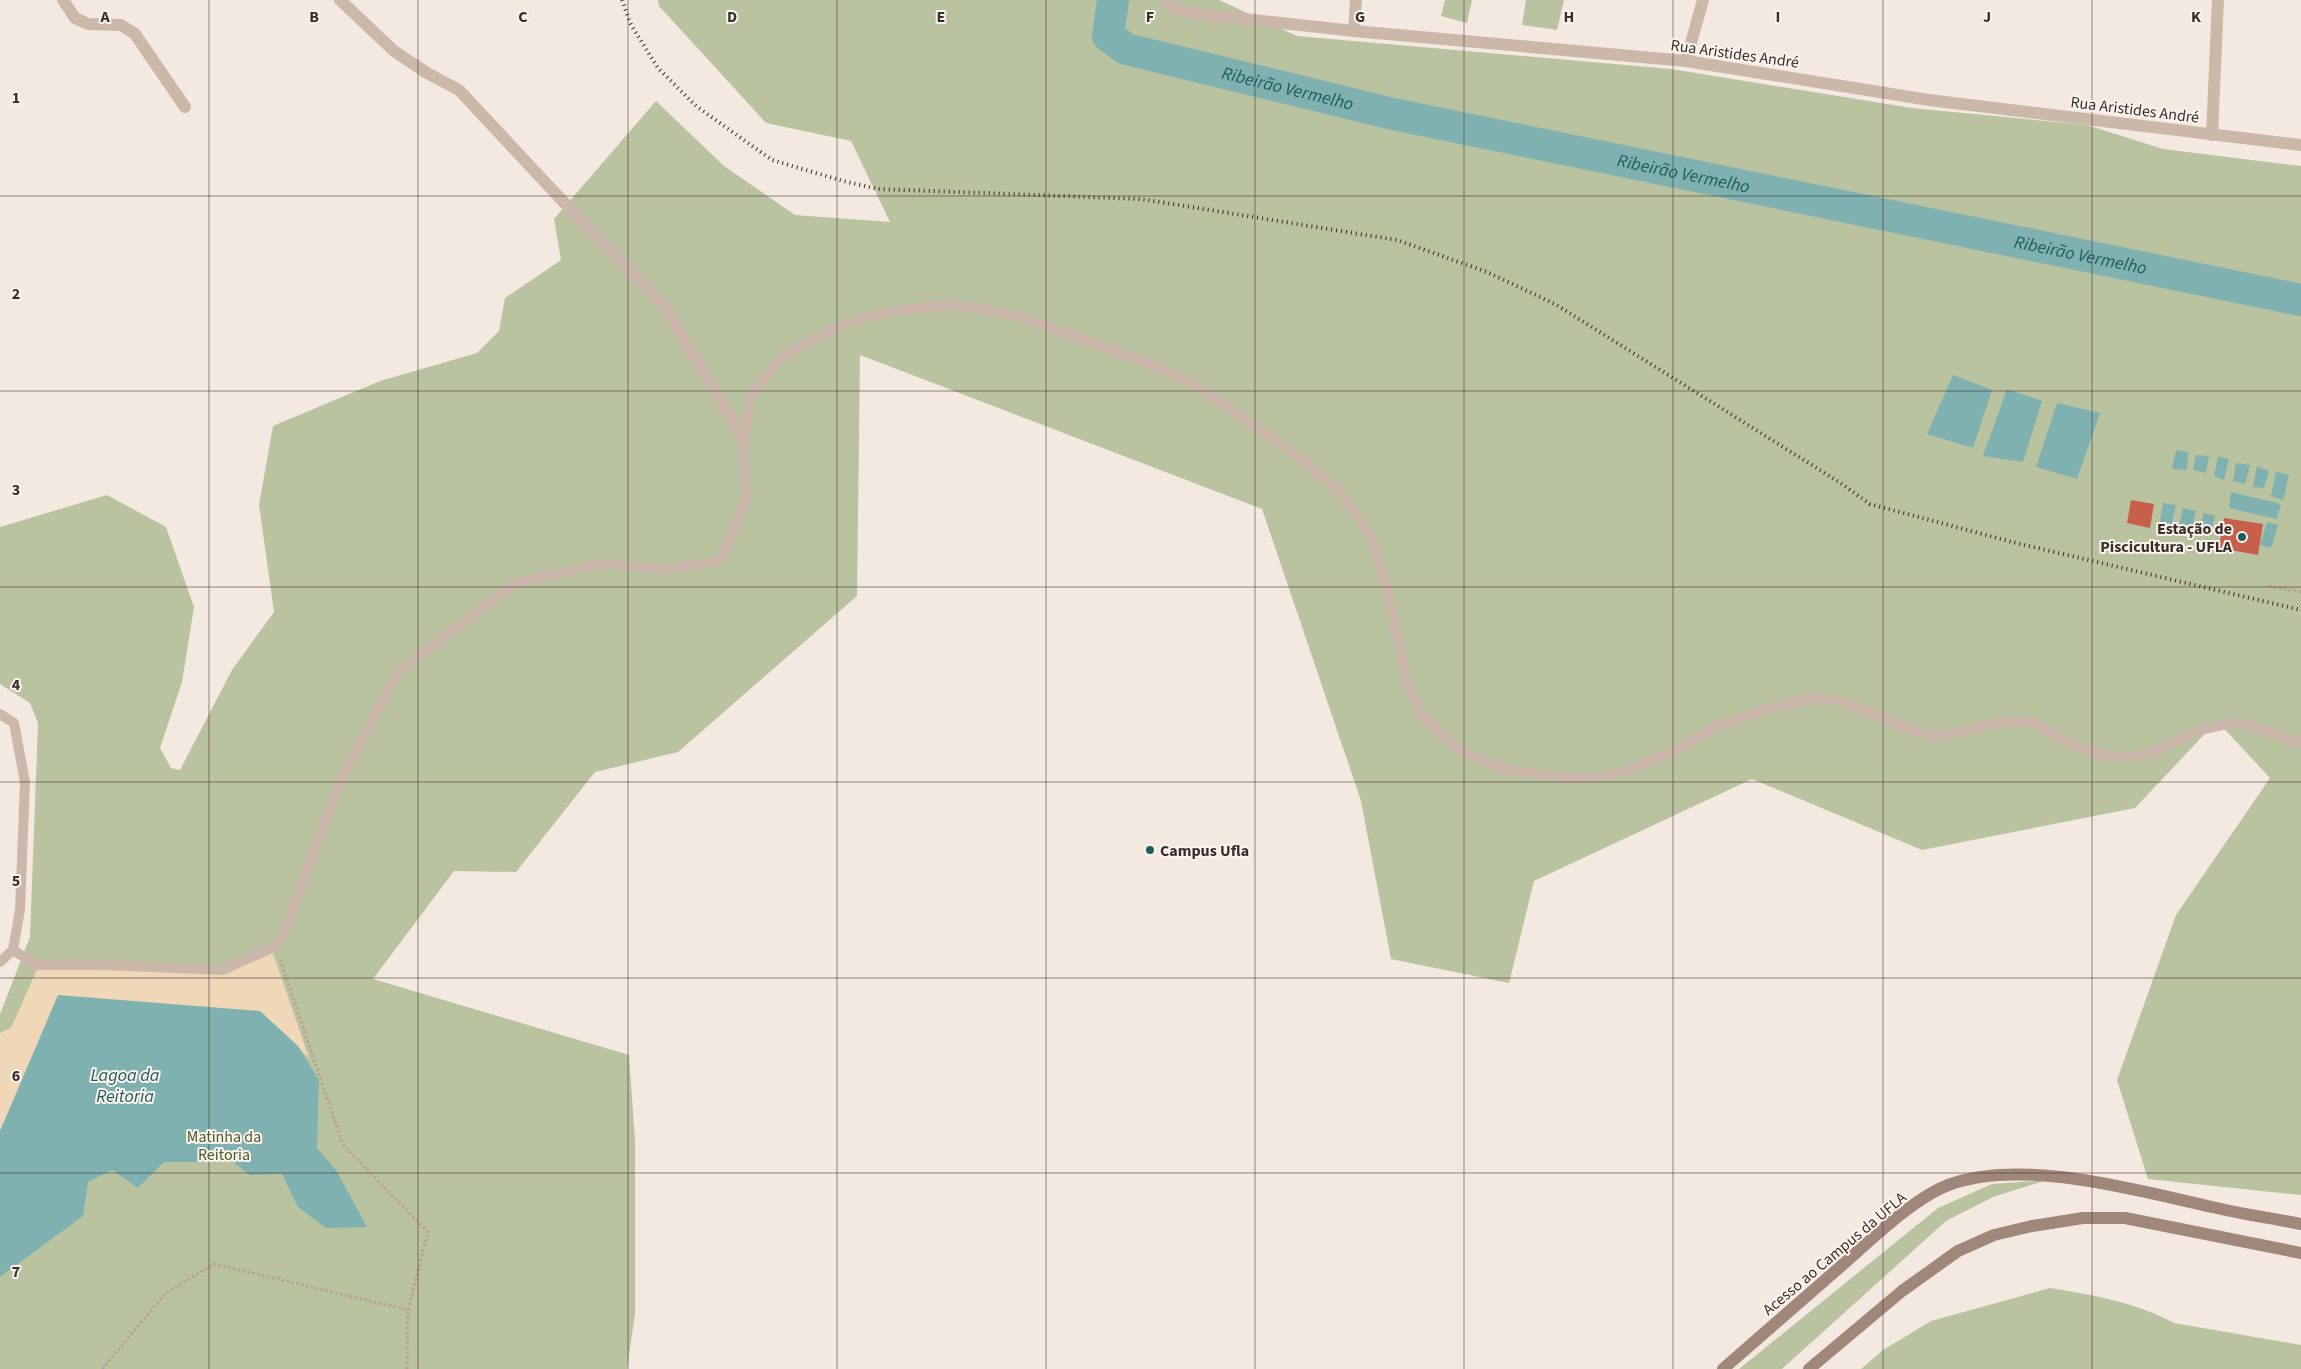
<svg xmlns="http://www.w3.org/2000/svg" width="2301" height="1369" viewBox="0 0 2301 1369" font-family="'Source Sans 3',sans-serif">
<style>
.green{fill:#bac39f}
.sand{fill:#efd7b7}
.water{fill:#7eb1b0}
.lines{fill:none;stroke-linecap:round;stroke-linejoin:round}
.river{stroke:#7eb1b0;stroke-width:32}
.building{fill:#c85f4a}
.path{stroke:#b8a295;stroke-width:3;stroke-dasharray:2.5 2.5;stroke-linecap:butt}
.lane{stroke:#ccb8ab;stroke-width:10}
.street{stroke:#ccb8ab;stroke-width:12}
.secondary{stroke:#a0877c;stroke-width:12}
.rail{stroke:#3a2e2a;stroke-width:4;stroke-dasharray:1 4;stroke-linecap:butt}
.grid{fill:none;stroke:#3a2e2a;stroke-width:1;stroke-opacity:0.55}
.poi-dot{fill:#1f5d5c;stroke:#fbf3ed;stroke-width:2}
.labels{text-anchor:middle;stroke-width:4;stroke-linejoin:round;paint-order:stroke}
.street-label{font-size:16px;fill:#3a2e2a;stroke:#fbf3ed}
.poi-label{font-size:16px;font-weight:bold;fill:#3a2e2a;stroke:#fbf3ed;text-anchor:end}
.park-label{font-size:16px;fill:#4c592d;stroke:#fbf3ed}
.water-label{font-size:18px;font-style:italic;fill:#1f5d5c;stroke:#fbf3ed}
.grid-label{font-size:16px;text-anchor:middle;font-weight:bold;fill:#3a2e2a;stroke:#fbf3ed;stroke-width:4;stroke-linejoin:round;paint-order:stroke}
</style>
<rect width="100%" height="100%" fill="#f4e9e0"/>
<g class="green">
<path d="M658 0H1219L1297 36 1671 69 1912 108 2087 125 2163 149 2301 166V1195L2148 1179 2117 1080 2176 915 2270 778 2217 721 2135 808 1922 850 1752 779 1534 881 1509 983 1391 959 1361 801 1262 509 860 355 857 596 678 752 595 772 516 872 454 871 373 979 629 1055 635 1141V1314L627 1369H0V1014L30 937 38 723 30 703 0 684V527L107 495 166 527 194 607 182 682 160 748 171 768 180 770 232 670 274 612 259 505 273 426 380 381 477 353 499 331 505 298 561 260 554 219 656 101 724 166 795 215 890 222 851 141 766 123 659 6Z"/>
<path d="M1445 0H1472L1467 23 1441 16Z"/>
<path d="M1526 0H1564L1557 30 1522 25Z"/>
<path d="M2047 1180 1993 1197 1946 1221 1782 1369H1739L1938 1208 1992 1184Z"/>
<path d="M2050 1288C2092 1295 2135 1302 2174 1323L2301 1345V1369H1861L1883 1350 1931 1321Z"/>
</g>
<path class="sand" d="M273 953 309 1058 260 1011 4 1125 0 1131V1033L11 1028 39 965 226 972Z"/>
<g class="water">
<path d="M1953 375 1992 390 1973 448 1927 434Z"/>
<path d="M2007 389 2042 401 2023 462 1983 456Z"/>
<path d="M2057 403 2100 413 2077 479 2036 467Z"/>
<path d="M2176 450 2188 452 2187 470 2172 469Z"/>
<path d="M2196 455 2209 456 2206 473 2193 470Z"/>
<path d="M2218 456 2229 459 2224 480 2214 476Z"/>
<path d="M2236 463 2250 465 2245 484 2233 481Z"/>
<path d="M2257 466 2269 471 2264 488 2253 487Z"/>
<path d="M2276 472 2289 475 2283 500 2271 496Z"/>
<path d="M2231 492 2281 504 2277 519 2229 508Z"/>
<path d="M2163 503 2176 505 2172 524 2160 522Z"/>
<path d="M2183 508 2196 511 2192 529 2179 526Z"/>
<path d="M2204 513 2215 516 2210 536 2198 533Z"/>
<path d="M2267 522 2278 525 2271 548 2260 545Z"/>
<path d="M58 995 260 1011 298 1046 319 1080 317 1148 336 1170 367 1227 326 1228 298 1207 282 1174 249 1175 226 1156 200 1162H164L138 1188 112 1170 88 1182 83 1216 0 1277V1131Z"/>
</g>
<g class="lines">
<path class="river" id="s1" d="M1113 0 1108 36 1126 49 1393 114 2301 300"/>
</g>
<g class="building">
<path d="M2131 500 2154 504 2150 528 2127 523Z"/>
<path d="M2224 518 2263 524 2258 555 2219 548Z"/>
</g>
<g class="lines">
<g class="path">
<path d="M2269 586 2301 592"/>
<path d="M102 1369 166 1293 214 1264 408 1310 428 1232 343 1145 280 959"/>
<path d="M407 1369 408 1310"/>
</g>
<g class="lane">
<path d="M0 714 14 723 25 782 20 910 13 950 36 965H102L223 970 276 946 285 930 339 784 397 673 514 584 599 564 666 569 721 561 747 497 743 438 752 394 784 355 847 323 888 312 949 304 1015 315 1146 362 1197 386 1299 457 1341 493 1371 537 1386 584 1407 681 1421 715 1460 751 1503 769 1565 778H1591L1624 772 1676 750 1716 727 1772 707 1816 698 1841 701 1912 730 1934 737 2000 723 2031 721 2073 745 2105 756 2132 757 2155 751 2201 730 2236 722 2261 729 2301 744"/>
<path d="M0 962 13 950"/>
</g>
<g class="street">
<path d="M63 0 75 18 88 24 121 25 135 34 185 107"/>
<path d="M340 0 394 51 427 73 459 90 586 226 663 304 743 438"/>
<path d="M1165 0 1172 7 1182 11 1208 15 1354 31 1686 61 1929 100 2301 145"/>
<path d="M1354 31 1356 0"/>
<path d="M1686 61 1703 0"/>
<path d="M2212 135 2218 0"/>
</g>
<g class="secondary">
<path d="M1723 1369C1762 1335 1801 1301 1840 1267 1870 1241 1914 1197 1951 1184 2024 1158 2139 1191 2212 1207 2241 1214 2271 1218 2301 1224"/>
<path d="M1809 1369 1902 1291 1958 1251 1994 1235 2032 1226 2083 1218H2125L2301 1253"/>
</g>
<path class="rail" d="M622 0 631 25 658 68 696 106 772 160 843 181 878 189 1141 199 1397 240 1487 272 1555 304 1839 482 1870 504 2012 542 2301 610"/>
</g>
<path class="grid" d="M209 0V1369M418 0V1369M628 0V1369M837 0V1369M1046 0V1369M1255 0V1369M1464 0V1369M1673 0V1369M1883 0V1369M2092 0V1369M0 196H2301M0 391H2301M0 587H2301M0 782H2301M0 978H2301M0 1173H2301"/>
<g class="poi-dot">
<circle cx="2242" cy="537" r="5"/>
<circle cx="1150" cy="850" r="5"/>
</g>
<g class="labels">
<g class="street-label">
<text transform="translate(1735 53) rotate(8)" y="6">Rua Aristides André</text>
<text transform="translate(2135 109) rotate(7)" y="6">Rua Aristides André</text>
<text transform="translate(1834 1253) rotate(-40)" y="6">Acesso ao Campus da UFLA</text>
</g>
<g class="poi-label">
<text x="2232" y="534">Estação de<tspan x="2232" dy="18">Piscicultura - UFLA</tspan></text>
<text x="1160" y="856" text-anchor="start">Campus Ufla</text>
</g>
<g class="park-label">
<text x="224" y="1142">Matinha da<tspan x="224" dy="18">Reitoria</tspan></text>
</g>
<g class="water-label">
<text dy="6" stroke="none"><textPath href="#s1" startOffset="225">Ribeirão Vermelho</textPath></text>
<text dy="6" stroke="none"><textPath href="#s1" startOffset="630">Ribeirão Vermelho</textPath></text>
<text dy="6" stroke="none"><textPath href="#s1" startOffset="1035">Ribeirão Vermelho</textPath></text>
<text x="125" y="1081">Lagoa da<tspan x="125" dy="21">Reitoria</tspan></text>
</g>
</g>
<g class="grid-label">
<text x="105" y="22">A</text>
<text x="314" y="22">B</text>
<text x="523" y="22">C</text>
<text x="732" y="22">D</text>
<text x="941" y="22">E</text>
<text x="1150" y="22">F</text>
<text x="1360" y="22">G</text>
<text x="1569" y="22">H</text>
<text x="1778" y="22">I</text>
<text x="1987" y="22">J</text>
<text x="2196" y="22">K</text>
<text x="16" y="103">1</text>
<text x="16" y="299">2</text>
<text x="16" y="495">3</text>
<text x="16" y="690">4</text>
<text x="16" y="886">5</text>
<text x="16" y="1081">6</text>
<text x="16" y="1277">7</text>
</g>
</svg>
